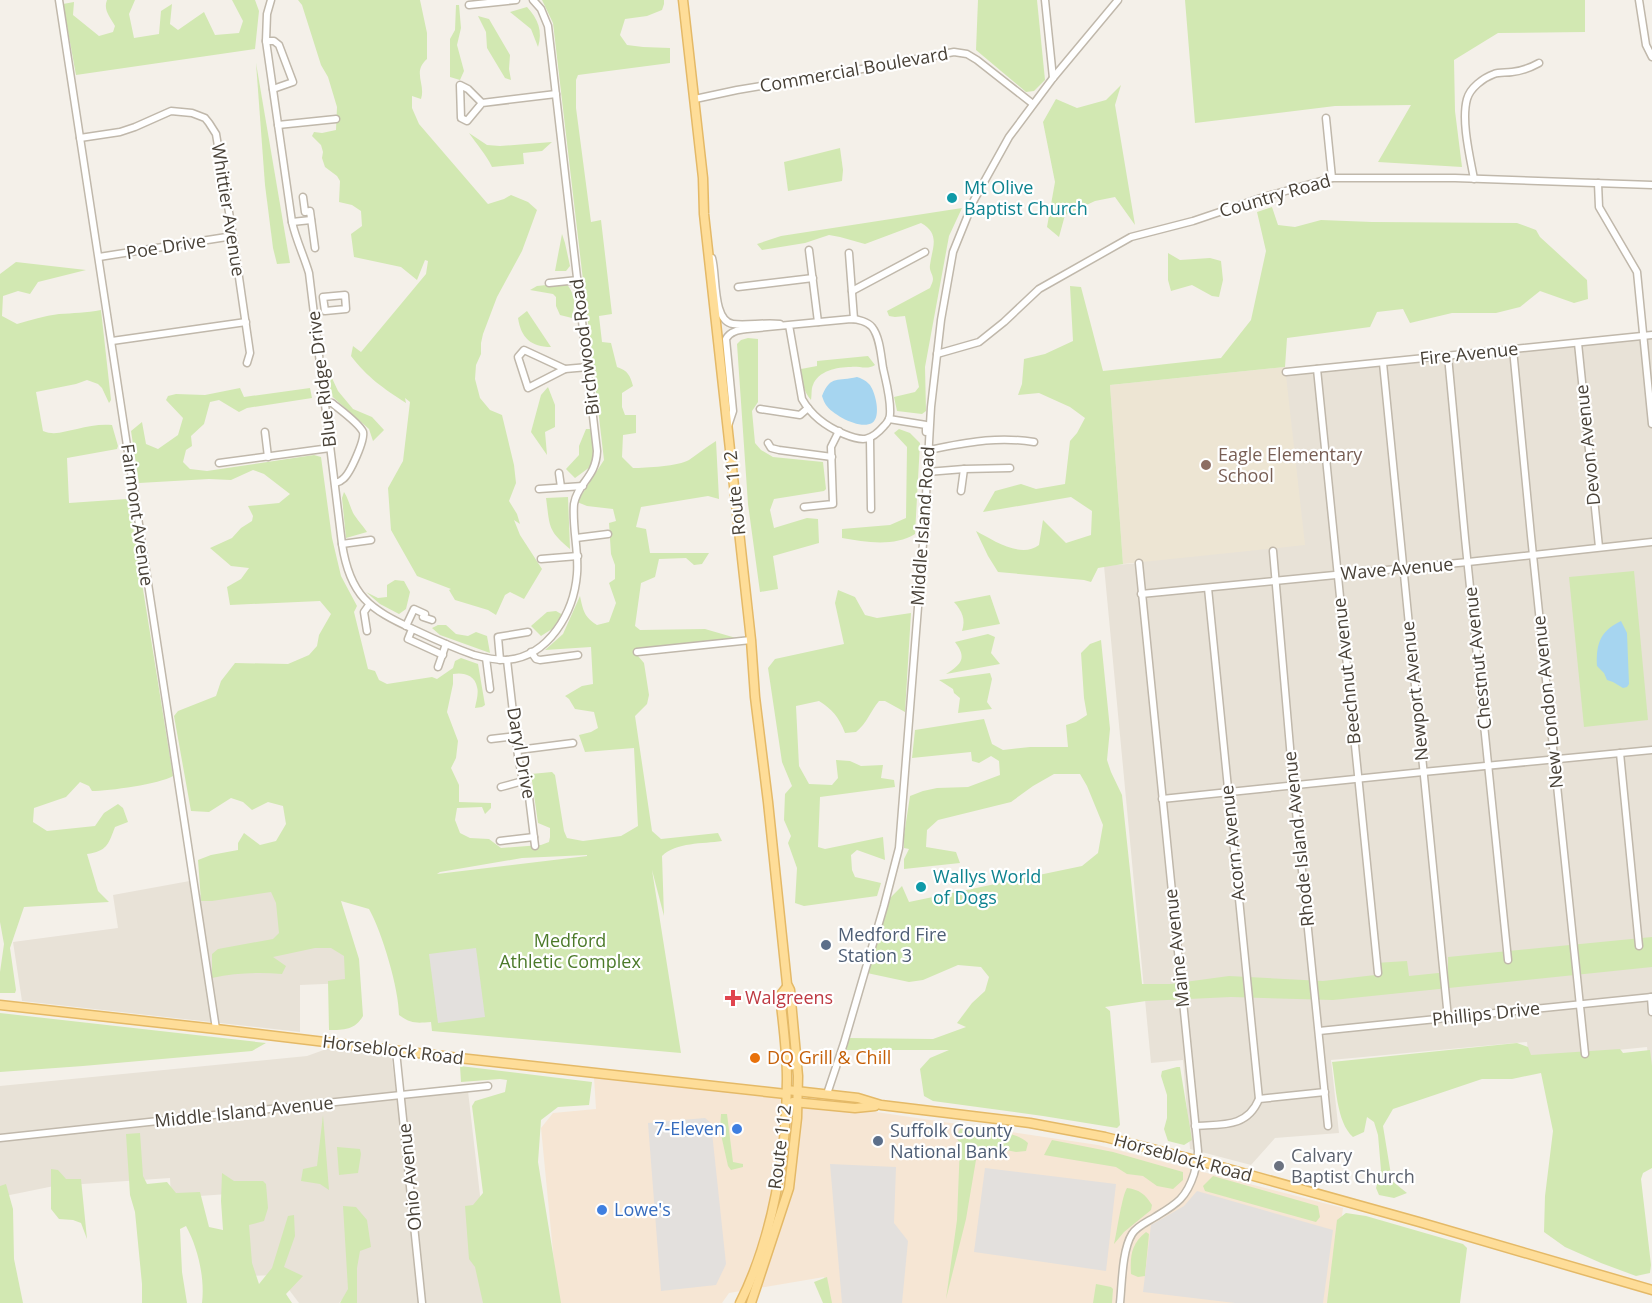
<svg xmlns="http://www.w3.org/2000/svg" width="1652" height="1303" viewBox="0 0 1652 1303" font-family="'Open Sans',sans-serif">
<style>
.residential{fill:#e8e2d7}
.commercial{fill:#f6e6d4}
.education{fill:#ede5d3}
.green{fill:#d2e8b2;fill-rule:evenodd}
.parking{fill:#e3e0dd}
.water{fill:#a6d5f0}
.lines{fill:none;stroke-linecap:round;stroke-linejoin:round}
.minor-casing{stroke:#c0b8ab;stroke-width:9}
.major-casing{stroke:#e4b967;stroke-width:11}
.minor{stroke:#fff;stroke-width:6}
.major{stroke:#fedd98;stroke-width:8}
.culture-dot{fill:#0f9aa8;stroke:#fff;stroke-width:2}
.education-dot{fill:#8d6e63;stroke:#fff;stroke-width:2}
.service-dot{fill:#5c6f8a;stroke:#fff;stroke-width:2}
.health-dot{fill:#e0444e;stroke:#fff;stroke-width:2}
.food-dot{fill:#e8710a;stroke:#fff;stroke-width:2}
.shop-dot{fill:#3f7fe0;stroke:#fff;stroke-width:2}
.worship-dot{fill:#6b7280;stroke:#fff;stroke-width:2}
.labels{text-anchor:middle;stroke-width:4.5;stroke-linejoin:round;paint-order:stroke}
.street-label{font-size:18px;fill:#484137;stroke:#fff}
.culture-label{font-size:18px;fill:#0d838f;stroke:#fff;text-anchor:start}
.education-label{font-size:18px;fill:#785e54;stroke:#fff;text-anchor:start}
.service-label{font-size:18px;fill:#4e5e75;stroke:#fff;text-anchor:start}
.park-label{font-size:18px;fill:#4c7a2a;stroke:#fff}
.health-label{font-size:18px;fill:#be3a42;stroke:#fff;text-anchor:start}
.food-label{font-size:18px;fill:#c56008;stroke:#fff;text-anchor:start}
.shop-label{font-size:18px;fill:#366cbe;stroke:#fff;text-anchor:end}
.worship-label{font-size:18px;fill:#5b616d;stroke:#fff;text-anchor:start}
</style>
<rect width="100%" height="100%" fill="#f4f0e9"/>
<g class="residential">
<path d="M1652 333V1093L1647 1047 1529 1059 1527 1042 1331 1060 1339 1133 1275 1138 1251 1165 1190 1149 1183 1060 1151 1063 1104 566 1139 563 1286 374Z"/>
<path d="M195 880 198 895 283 883 325 941 351 949 347 983 300 985V1032L22 1001 13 942 118 928 113 895Z"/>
<path d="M332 1047 391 1054 397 1099 468 1091 488 1265 486 1303H351L350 1292 339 1303H299L278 1275 248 1276 242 1193 171 1198 170 1178 54 1186 0 1197V1086L307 1056Z"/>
</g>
<path class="commercial" d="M594 1077 782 1098 1098 1145 1343 1208 1330 1303H828L824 1277 729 1293 722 1303H558L541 1128 553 1113 596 1109Z"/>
<path class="education" d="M1285 367 1305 545 1123 564 1110 385Z"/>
<g class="green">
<path d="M107 0H135L129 14 134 38 159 34 161 11 172 4 170 24 178 30 204 12 215 35 239 33 243 21 232 0H255L259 11 255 49 76 75 63 4 74 2 73 15 99 36 113 32 115 26C110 17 103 10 107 0Z"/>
<path d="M298 0H420L427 33V59C412 72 426 84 421 99L412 96V108L419 124 487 203 488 204 504 199 511 195 528 202 537 210 522 251 497 297 483 334 481 343V354L476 365 475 379 480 398 490 410 502 415 514 465 516 483 509 501 517 514 520 524 514 520 520 535 542 569 524 599 510 592 505 595 496 615 488 610 455 600 449 590 451 589 417 576 391 530 388 488 403 461 410 402 405 398 406 403C383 388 368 378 351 356L353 346 361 352 426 274 428 261 425 260 417 280 401 267 354 257 351 234 362 226 361 211 352 205 339 202 340 181 337 176 325 167 322 158 323 152 321 145 312 136 314 132 322 133 336 130 337 107 328 77 321 65 302 5Z"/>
<path d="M542 0H664V4L662 10 647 16 625 19 620 35 627 45 643 47 670 48V63L578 75 576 80V108L591 222 601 220 612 314 599 316 602 342 611 343 617 367C628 371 630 375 633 386L622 393V407L625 415H636V433L623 435 622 457 633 468C646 468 679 466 689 460 698 454 706 447 716 441L719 499 708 496 641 507 636 527 646 529 650 553H709L702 564 694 565 686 558 659 559 655 577 641 583 635 626 640 630 705 629 736 638 633 650 644 663 649 695 647 704 635 716 652 831 661 839 718 833 722 841C703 844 676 842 662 856L664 916 652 870 681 1053 432 1031 431 1022C417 1023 411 1024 399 1015 399 989 382 932 369 909L341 901 359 959 363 1016C355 1030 344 1030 329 1030L328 981 345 979 344 956 331 948H315L273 957 286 966 282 974C258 972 236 973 212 978V954L218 949 273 939 279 933 276 903 271 892 212 901H201L198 860 211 855 238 850V843L244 833 260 845 276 841 286 824 283 806 268 802 252 810 243 802 231 798 209 812 191 811 174 716 178 711 216 696 221 681 235 663 288 664 309 655 317 646 319 635 331 614 320 601 230 605 227 587 241 579 249 568 231 566 210 548 232 538 241 528 252 521 253 516 248 506 279 503 290 494 264 474 253 470 231 480 209 479 139 483 131 431 142 422 146 444 158 449 178 435 183 418 166 400 168 396 176 394 205 395 240 388 244 397 310 388 312 398 247 408 239 412 219 400 210 402 204 424 191 436 192 446 186 450 183 462 190 469 207 471 314 455 321 457 332 538 341 576 357 606 354 612 368 669 375 671 379 680 387 684 432 677 437 679 453 668 455 661 461 658 478 664 485 705 482 707 475 708C476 702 479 693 477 687 475 675 463 672 453 674V684L447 712 458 741 456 758 451 768 459 785V802L491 803V808L485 814 482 807 457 808 455 820 460 833 470 838 489 839 501 848 541 845 549 842 550 837V828L538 823 531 774 552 772 555 775 564 831 567 838 583 841 621 836 638 826 634 748 585 752 579 735 591 732 598 728 594 712 575 709 569 699 565 696 582 686 593 684 591 647 545 650 563 634 580 596C583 610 584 617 597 625L609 622 616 603 609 583 615 579V565L611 554 609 523 616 521 613 509 587 506 577 502 604 460 553 23ZM587 855V856L437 874 440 872 522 858Z"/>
<path d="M978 0H1037L1045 80 1034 91 1026 92 976 50Z"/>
<path d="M1185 0H1585V32L1498 33 1454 60 1455 111 1462 167 1378 162 1411 105 1335 106 1195 123Z"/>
<path d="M456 5H459L461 28 457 45 464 71 460 80 450 77V39L455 30Z"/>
<path d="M527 7C538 19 543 31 538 47L531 29 510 12Z"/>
<path d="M478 16 489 19 510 55 509 69 511 80 505 78 487 48 486 32Z"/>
<path d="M256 63 290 263 277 264 273 248 265 185Z"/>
<path d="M1121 85 1115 105 1135 225 1115 197 1095 201 1065 215 1059 237 1047 227 1055 182 1043 122 1056 99 1077 108 1106 100Z"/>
<path d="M469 133 487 145 500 146 552 142 542 151 523 153 524 164 492 167C486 154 477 145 469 133Z"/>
<path d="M840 148 843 170 842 181 788 191 784 162Z"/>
<path d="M1272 207 1278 225 1295 227 1321 220 1372 222 1517 223 1536 230 1540 237 1587 280 1588 299 1574 303 1540 291 1520 307 1496 313H1452L1410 323 1403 309 1377 312 1370 327 1287 338 1285 367 1110 385 1123 564 1098 568 1091 582 1084 580 998 572 988 556 976 531C993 540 1021 559 1039 545L1043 520 1066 543 1091 535 1092 511 1071 497 983 512 995 491 1021 484 1036 489 1065 484 1070 441 1077 433 1085 418 1070 407 1039 393 1018 395 1022 384 1024 359 1045 354 1073 341 1070 286 1081 287 1103 371 1221 358 1251 320 1266 251 1257 212Z"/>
<path d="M962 208 949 236 925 367 926 411 922 414 897 411 894 397 915 392 919 387 905 316 895 317 889 316 887 311 930 288C931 285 933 282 933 279 933 274 929 271 930 265 932 248 941 234 921 223L865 244 840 237 829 235 805 243 762 250 757 244 781 236Z"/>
<path d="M562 234 565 243 570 266 566 271H555Z"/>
<path d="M1168 253 1180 260 1210 258 1221 261 1223 280 1219 297 1212 296 1192 285 1171 291 1168 280Z"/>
<path d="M16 262 86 270 38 282 30 294 18 291 3 296 2 316 17 324C31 320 44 316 59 314 73 313 86 313 101 310L111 400 109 403 102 388 98 384 87 380 76 384 36 392 43 431C55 436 65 431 77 429 89 426 100 424 112 425L118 446 117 449 67 458 69 503 127 499 129 502 173 776C160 784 109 791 92 791L89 786 80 782 66 797 34 808 33 822 47 831 95 826 104 813 118 804 123 808 128 822 115 827C108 845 107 851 87 854L98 891 109 902 24 907 10 948 16 990 15 993H0V972L4 944 0 922V274Z"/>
<path d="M566 283C576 296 575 303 572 318L560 315 556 306V297L553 294 530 290 537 286Z"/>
<path d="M527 311 551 347C531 347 521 338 518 318Z"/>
<path d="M748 338 758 339V402L752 411 755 443 761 450 773 457 823 462 826 489 824 491 774 499 770 510 774 528 807 518 818 519 819 543 773 556 778 589 760 592 748 504 737 344 741 340Z"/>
<path d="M868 356 875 365C868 370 859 366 851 367 837 367 818 371 813 385 811 389 812 395 811 400 803 391 802 381 801 369L817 366V361Z"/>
<path d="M331 376 338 391 353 409 372 417 384 430 373 441 369 429 326 391Z"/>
<path d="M548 387 555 405V427L545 432 547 455 531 432 541 395Z"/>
<path d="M586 429H592L594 453 590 467 575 478 566 469 579 455V446Z"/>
<path d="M899 429 910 433 920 443 915 534C894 547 865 542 842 538V529L890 525 906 518 907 447 894 433Z"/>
<path d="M344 492C349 499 350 509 355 516 359 522 363 526 367 532L346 538 342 498Z"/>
<path d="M568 497 570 549C547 530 550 526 546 498Z"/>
<path d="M1634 571 1648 720 1584 727 1569 577Z"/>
<path d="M395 580 404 581 410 592 406 609 399 614 380 604 366 592 378 598 387 597V585Z"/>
<path d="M838 590 855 597 865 615 877 618 911 613 905 712 885 701H879C870 712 867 723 856 732L845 733C839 717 832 709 819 701L796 706 799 766 809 784 832 785 838 778 836 760 850 761 861 766 883 765 881 778 894 780 895 787 820 797 818 847 825 849 883 837 885 860 857 850 851 855 852 870 855 877 881 883 877 896 804 906 795 903 797 868 788 843 791 836 784 820 785 794 792 786 782 762 768 668 775 659 844 644 835 603Z"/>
<path d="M990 595 1000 624 962 631C966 619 962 611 954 602Z"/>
<path d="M556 611 563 615 552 629 541 636 531 626 547 612Z"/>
<path d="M438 625H446L456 634 468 636 476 632 487 636 490 653 440 635 432 628Z"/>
<path d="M988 634 995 637 991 653 1000 664 946 674C962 664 967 658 955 642Z"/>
<path d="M1101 640 1110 729 1107 760 1111 772 1122 795 1142 984H1170L1229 976 1323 981 1375 975V963L1407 961 1409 976 1448 972V957L1652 937V967L1333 1000 1231 997 1146 1001 1105 1007 1110 1011 1120 1125 1117 1128 1043 1116 933 1101 924 1096 920 1069 930 1058 949 1050H845L849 1038 933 1039 966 1027 957 1023 972 1003 985 991 989 977 981 967 958 965 923 980 909 982 867 973 890 898 902 886 909 902 1082 866 1098 853 1103 825 1087 786 1080 774H1054L1033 786 1011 802 938 820 927 830 926 847 956 852 960 863 904 869V859L909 849 904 848V835L910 796 923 791 937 788 968 787 1000 775 999 761 991 756 979 763 972 761 971 752 912 758 915 730 984 719 992 744 1003 750 1030 747H1068L1066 725 1076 722 1087 715 1084 698 1081 653 1090 644Z"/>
<path d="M990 673 992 679 987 702 992 709 958 713 960 698 954 693 953 689 939 680Z"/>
<path d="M0 1013 266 1043 252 1051 83 1066 0 1072Z"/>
<path d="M1517 1043 1528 1047 1531 1055 1620 1049 1623 1053 1650 1050 1652 1066V1168L1643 1173 1641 1179 1651 1265 1650 1273 1636 1276 1601 1263 1565 1247 1544 1232 1545 1196 1553 1131 1541 1073 1512 1079H1482L1393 1109 1383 1126 1392 1181 1407 1193 1394 1198 1379 1195 1376 1188 1381 1170 1378 1135 1374 1122 1367 1117 1364 1132 1353 1137C1336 1122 1336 1084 1332 1062Z"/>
<path d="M460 1066 592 1082 589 1105 558 1107 541 1120 538 1162 561 1303H483L475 1267 469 1259 465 1206 473 1205 483 1193 472 1106 475 1101 505 1092 507 1080 500 1079 461 1082Z"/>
<path d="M1177 1067H1180L1192 1140 1184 1145 1168 1141 1164 1129 1167 1118V1095L1161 1076 1162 1071Z"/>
<path d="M721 1114H727L733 1162 743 1164V1167L731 1170 728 1166 720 1130Z"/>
<path d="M323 1115 329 1190 320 1184 301 1181 303 1169 317 1166Z"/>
<path d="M960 1129C979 1130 1014 1129 1028 1143L1026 1151 1016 1152 1006 1150 994 1152 986 1149 983 1146 977 1154 966 1219 946 1299 957 1220 960 1144 956 1137Z"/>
<path d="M140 1133 143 1176 147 1184 167 1182 176 1193 200 1192 209 1227 223 1230 221 1201 222 1173 234 1181H263L266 1184 268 1208 264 1221 249 1225 252 1263 259 1284 272 1268 288 1216 294 1215 295 1236 284 1267 303 1276 286 1294 292 1303H202C205 1278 198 1248 186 1226L180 1229 182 1272 187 1303H142V1284L135 1212 130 1195 126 1134Z"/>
<path d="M1052 1140 1113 1152 1183 1172V1180L1173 1189 1157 1186 1143 1176 1127 1174 1116 1167 1044 1155Z"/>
<path d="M337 1147 360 1149 361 1154 358 1173 339 1175Z"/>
<path d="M51 1169 58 1170 66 1179H81L87 1239 81 1223 73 1220 59 1219 51 1209Z"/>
<path d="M1213 1176 1318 1206 1320 1217 1316 1222 1205 1191 1203 1186Z"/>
<path d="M6 1184 13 1209 14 1259 23 1303H0V1186Z"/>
<path d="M1127 1188C1140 1190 1145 1194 1152 1205L1151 1210 1124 1232 1114 1244C1117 1232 1122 1195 1127 1188Z"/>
<path d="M343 1206 356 1207 367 1220 371 1247 360 1251 357 1268V1303H340L348 1289Z"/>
<path d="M1346 1213 1366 1216 1463 1244 1467 1248 1460 1303H1327L1337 1220Z"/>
<path d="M1146 1232 1149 1234 1145 1276 1138 1277 1131 1274C1130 1256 1131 1244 1146 1232Z"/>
<path d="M827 1277 832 1303H823L814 1282Z"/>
<path d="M1096 1284 1111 1287 1113 1289 1112 1303H1093Z"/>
</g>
<g class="parking">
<path d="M476 948 485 1017 438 1023 429 954Z"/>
<path d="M705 1118 711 1123 726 1264 716 1285 661 1291 648 1123Z"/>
<path d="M830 1164 896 1167 894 1223 908 1241 902 1303H842Z"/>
<path d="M985 1168 1116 1184 1106 1271 974 1252Z"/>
<path d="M1197 1191 1333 1230 1323 1303H1235L1143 1292 1151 1225 1184 1206Z"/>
</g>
<g class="water">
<path d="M857 377C861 378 865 380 869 384 875 390 882 417 872 423 860 430 833 415 826 405 824 402 823 399 822 396 831 374 838 382 857 377Z"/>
<path d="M1621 621 1627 633 1629 684 1627 687 1623 688 1613 682 1607 680 1604 673 1597 666C1596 644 1600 631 1621 621Z"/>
</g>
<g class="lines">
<defs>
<g id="minor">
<path d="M59 0 216 1029"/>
<path d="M271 0 267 14 266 41 292 222C296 240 304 256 309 273L342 544C350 596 369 609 415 630 434 639 454 648 474 655 485 658 495 660 506 660 549 657 574 612 577 574 579 551 572 528 574 504 578 482 596 478 597 451L548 26 541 9 533 0"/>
<path d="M1045 0 1053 78"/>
<path d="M1639 0 1646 45 1652 57"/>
<path d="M469 5 516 0"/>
<path d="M266 41H274L279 45 293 82 273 89"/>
<path d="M695 99 737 90 868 68 954 52 967 54 977 60 1033 104"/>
<path d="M482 103 467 121 461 118 460 85 468 89 482 103 556 94"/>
<path d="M1326 118 1332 178"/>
<path d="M278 125 336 119"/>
<path d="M80 138 120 132 135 127 171 111 192 113 205 118 209 123 216 134 233 236 250 353 247 363"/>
<path d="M1474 179C1470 157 1461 121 1467 99 1470 88 1483 78 1494 74 1499 72 1506 73 1512 72 1522 71 1530 68 1539 63"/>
<path d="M1598 183 1599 207 1637 272 1652 424"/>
<path d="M303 197 305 212 310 211 315 248"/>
<path d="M292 222 311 220"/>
<path d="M809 250 818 322"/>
<path d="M849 253 854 319"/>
<path d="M99 257 233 236"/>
<path d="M712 258C717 274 712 321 733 324 747 326 764 322 780 324"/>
<path d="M549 283 578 280"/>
<path d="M738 287 813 278"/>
<path d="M852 291 925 252"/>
<path d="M345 295 346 309 325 311 323 297Z"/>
<path d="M112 341 246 322"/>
<path d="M1578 343 1599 547"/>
<path d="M1513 349 1531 536 1585 1054"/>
<path d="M524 350 565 369 528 388 518 357Z"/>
<path d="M937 354 979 342 1004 322 1039 289 1131 237 1193 221 1264 197 1332 178H1455L1652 185"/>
<path d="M1448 356 1465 538 1508 960"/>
<path d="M1383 363 1448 1018"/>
<path d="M565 369 588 367"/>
<path d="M1317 369 1378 973"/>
<path d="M1286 372 1652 335"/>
<path d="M324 403H332C339 409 359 423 363 432 365 440 350 474 343 479 340 482 339 482 335 483"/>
<path d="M760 409 800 415 808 408"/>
<path d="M889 419 926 425V432"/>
<path d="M728 426 733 411 726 339C730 331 739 330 747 329L851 319C858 319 868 322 872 327 880 337 881 356 883 368 886 382 891 399 890 414 890 418 888 422 884 426 871 441 863 442 844 434 827 427 811 415 802 399L789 325"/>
<path d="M265 432 268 457"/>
<path d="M870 439 871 509"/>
<path d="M768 443 771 448 779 450 832 457"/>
<path d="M928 450C966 443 995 436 1034 442"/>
<path d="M219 463 330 448"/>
<path d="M927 472 964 469 1010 468"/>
<path d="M559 473 561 487"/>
<path d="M539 489 583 486"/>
<path d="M961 491 964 469"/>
<path d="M804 507 833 504 831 447 839 431"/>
<path d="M576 538 608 534"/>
<path d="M342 544 371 540"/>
<path d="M1273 551 1293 782 1328 1126"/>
<path d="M541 559 578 556"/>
<path d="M1208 588 1259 1099"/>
<path d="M1141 594 1468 562 1652 542"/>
<path d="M406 626 414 609 425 614 423 617 432 620"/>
<path d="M412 629 408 639 443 655"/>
<path d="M367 631 364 612 369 605"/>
<path d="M531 652 536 659 540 660 578 655"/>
<path d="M637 652 751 640"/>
<path d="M486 658 490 689"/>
<path d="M500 660 498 637 528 632"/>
<path d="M507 660 518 756 523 781 529 797 535 846"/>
<path d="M438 667 446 644"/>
<path d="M491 739 516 736"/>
<path d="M518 750 573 743"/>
<path d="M1620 753 1639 946"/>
<path d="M501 787 523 781"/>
<path d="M1162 799 1423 772 1652 750"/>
<path d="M500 841 534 837"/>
<path d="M1651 997 1652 1012"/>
<path d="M1319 1031 1652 997"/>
<path d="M396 1051 422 1303"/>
<path d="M827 1094 844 1043 884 906 899 848 924 531 931 407 941 320 953 252 974 200 1009 137 1053 78 1118 0"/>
<path d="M1195 1126C1222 1124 1247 1128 1259 1099L1325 1092"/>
<path d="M0 1138 401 1095 488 1086"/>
<path d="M1120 1303C1122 1284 1122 1250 1132 1234 1137 1226 1147 1222 1155 1217 1176 1204 1186 1199 1194 1174 1196 1166 1198 1159 1198 1151L1139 563"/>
</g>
<g id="major">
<path d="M683 0 703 178 704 214 751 640 755 697 768 802 787 984 790 990 798 1076 797 1118 789 1188 751 1303"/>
<path d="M0 1005 216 1029 459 1058 786 1094"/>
<path d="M787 1090 858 1098 881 1105 1030 1123 1105 1137 1207 1163 1419 1222 1652 1290"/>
<path d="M793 1102 855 1108 875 1106"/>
<path d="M740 1303C773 1238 787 1152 787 1079 787 1051 783 1023 780 996L787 987"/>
</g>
</defs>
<use href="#minor" class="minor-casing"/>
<use href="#major" class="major-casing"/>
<use href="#minor" class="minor"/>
<use href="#major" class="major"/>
</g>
<g class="culture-dot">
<circle cx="952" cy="198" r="6"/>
<circle cx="921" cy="887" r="6"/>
</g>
<circle class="education-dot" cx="1206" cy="465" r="6"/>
<g class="service-dot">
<circle cx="826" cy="945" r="6"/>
<circle cx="878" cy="1141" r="6"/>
</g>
<path class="health-dot" d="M730 989h6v6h6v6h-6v6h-6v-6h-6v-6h6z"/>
<circle class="food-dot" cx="755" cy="1058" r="6"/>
<g class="shop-dot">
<circle cx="737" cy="1129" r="6"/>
<circle cx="602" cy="1210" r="6"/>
</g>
<circle class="worship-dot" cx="1279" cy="1166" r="6"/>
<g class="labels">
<g class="street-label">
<text transform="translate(854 70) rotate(-10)" y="6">Commercial Boulevard</text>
<text transform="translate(1275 196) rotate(-16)" y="6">Country Road</text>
<text transform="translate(228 210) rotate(81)" y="6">Whittier Avenue</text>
<text transform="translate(166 247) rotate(-9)" y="6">Poe Drive</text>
<text transform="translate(585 347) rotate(-97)" y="6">Birchwood Road</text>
<text transform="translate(1469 354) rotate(-6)" y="6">Fire Avenue</text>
<text transform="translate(322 379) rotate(-97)" y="6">Blue Ridge Drive</text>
<text transform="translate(1588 445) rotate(-96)" y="6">Devon Avenue</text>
<text transform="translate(735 493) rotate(-96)" y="6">Route 112</text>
<text transform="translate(137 515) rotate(82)" y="6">Fairmont Avenue</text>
<text transform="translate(923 526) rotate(-86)" y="6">Middle Island Road</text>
<text transform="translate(1397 569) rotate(-5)" y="6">Wave Avenue</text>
<text transform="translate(1478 658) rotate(-96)" y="6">Chestnut Avenue</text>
<text transform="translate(1347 671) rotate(-96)" y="6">Beechnut Avenue</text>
<text transform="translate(1415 691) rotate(-96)" y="6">Newport Avenue</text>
<text transform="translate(1548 702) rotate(-96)" y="6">New London Avenue</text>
<text transform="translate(521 753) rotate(80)" y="6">Daryl Drive</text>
<text transform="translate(1299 839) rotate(-96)" y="6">Rhode Island Avenue</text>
<text transform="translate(1233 843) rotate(-96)" y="6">Acorn Avenue</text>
<text transform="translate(1177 948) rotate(-96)" y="6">Maine Avenue</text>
<text transform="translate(1486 1014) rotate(-6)" y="6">Phillips Drive</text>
<text transform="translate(393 1050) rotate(7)" y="6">Horseblock Road</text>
<text transform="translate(244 1112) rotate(-6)" y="6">Middle Island Avenue</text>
<text transform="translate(780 1147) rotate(-83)" y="6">Route 112</text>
<text transform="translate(1183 1158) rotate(15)" y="6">Horseblock Road</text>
<text transform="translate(410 1177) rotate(-96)" y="6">Ohio Avenue</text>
</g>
<g class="culture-label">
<text x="964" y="194">Mt Olive<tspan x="964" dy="21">Baptist Church</tspan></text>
<text x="933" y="883">Wallys World<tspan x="933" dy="21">of Dogs</tspan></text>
</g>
<g class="education-label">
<text x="1218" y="461">Eagle Elementary<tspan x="1218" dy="21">School</tspan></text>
</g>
<g class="service-label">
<text x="838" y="941">Medford Fire<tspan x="838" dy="21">Station 3</tspan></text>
<text x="890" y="1137">Suffolk County<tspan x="890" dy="21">National Bank</tspan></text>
</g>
<g class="park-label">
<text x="570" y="947">Medford<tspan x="570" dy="21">Athletic Complex</tspan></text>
</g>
<g class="health-label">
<text x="745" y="1004">Walgreens</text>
</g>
<g class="food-label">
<text x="767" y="1064">DQ Grill &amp; Chill</text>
</g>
<g class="shop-label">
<text x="725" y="1135">7-Eleven</text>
<text x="614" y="1216" text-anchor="start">Lowe's</text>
</g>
<g class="worship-label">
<text x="1291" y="1162">Calvary<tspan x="1291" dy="21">Baptist Church</tspan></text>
</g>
</g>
</svg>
